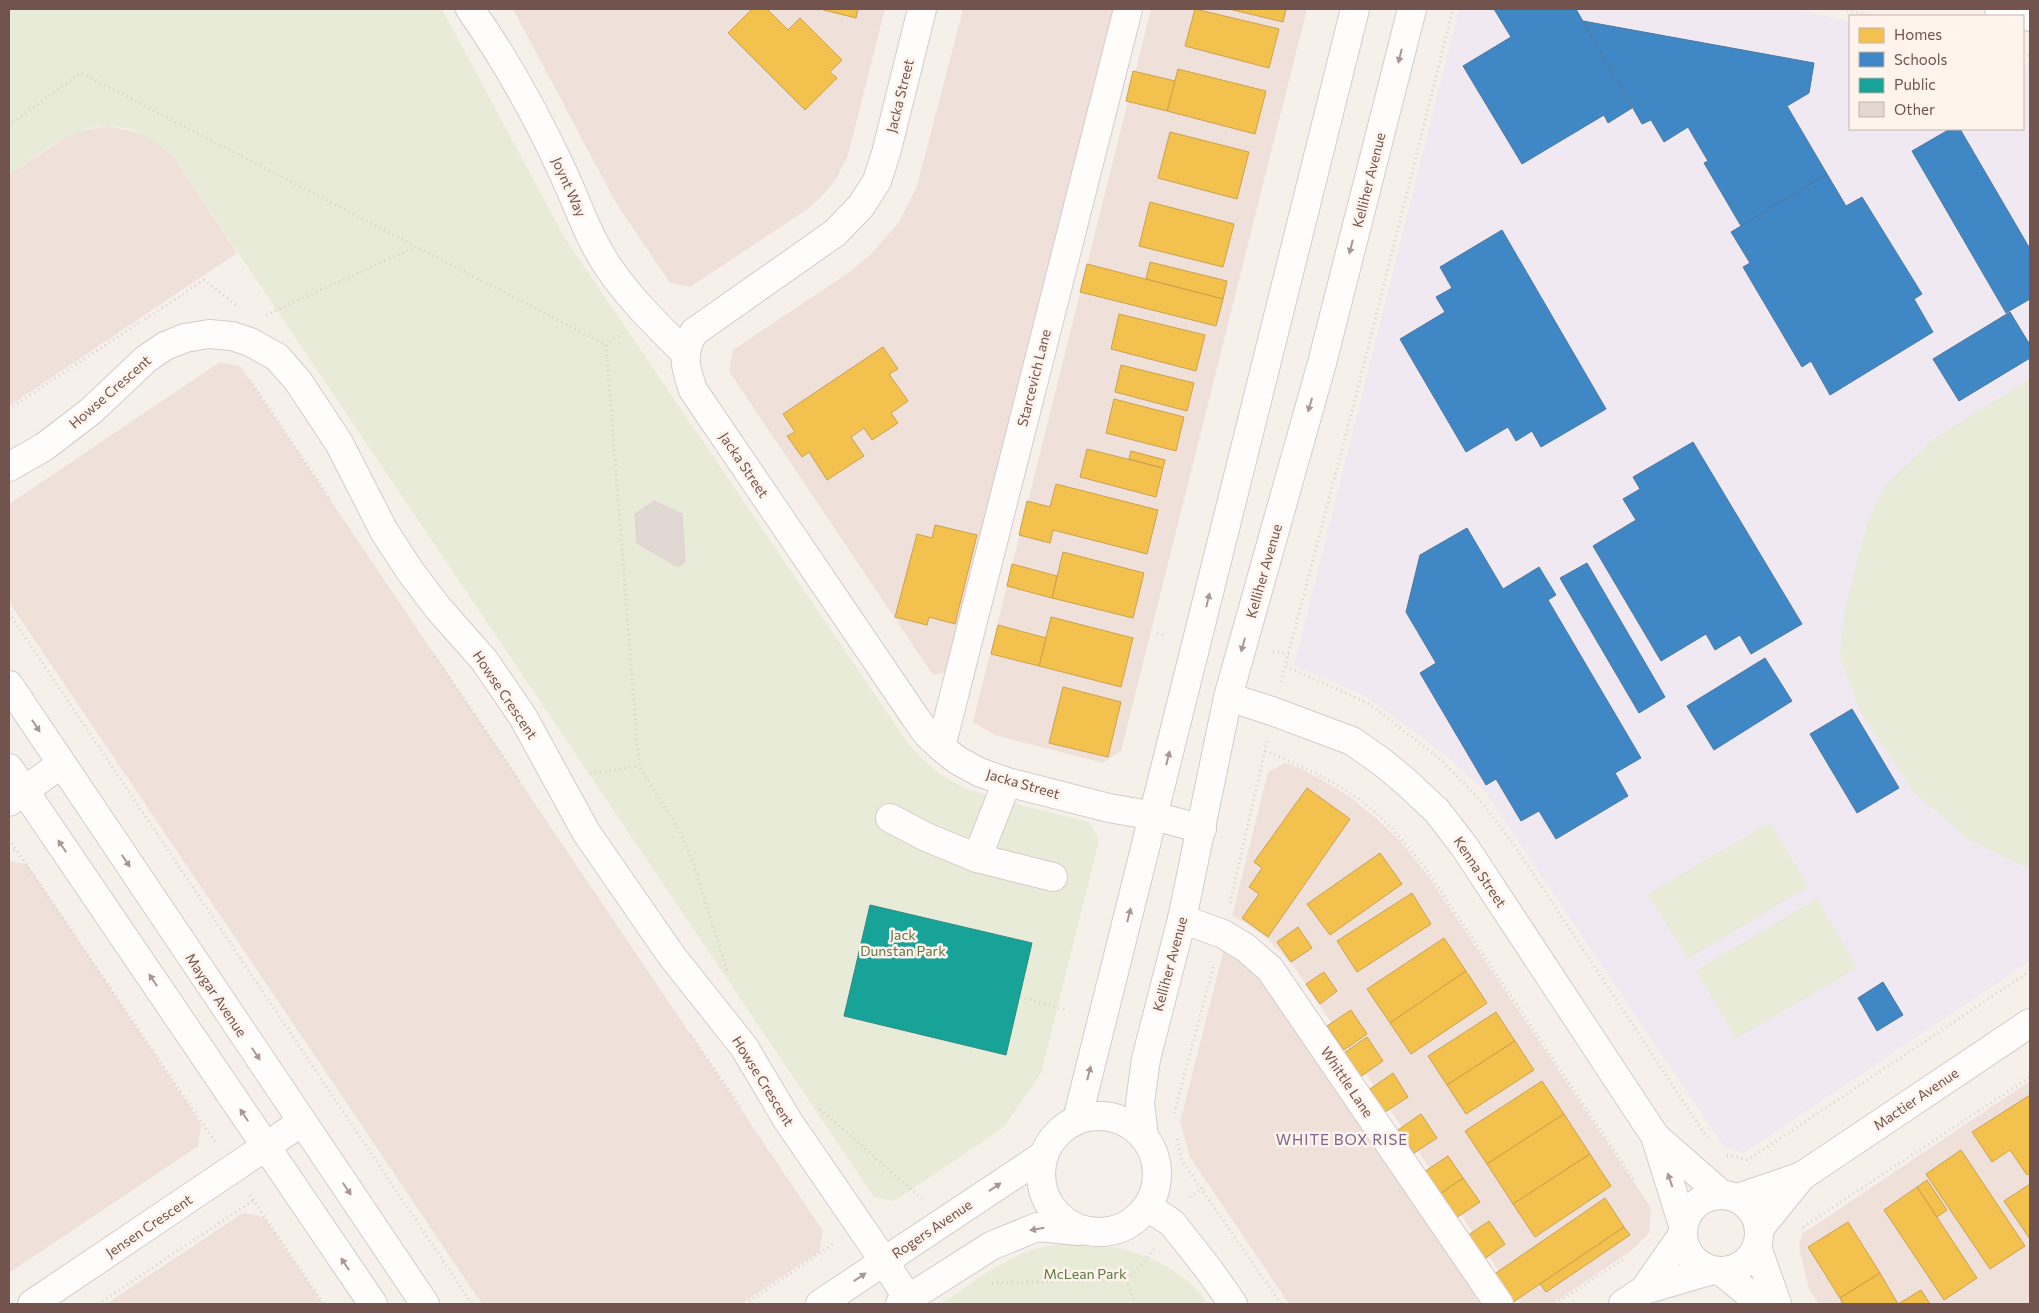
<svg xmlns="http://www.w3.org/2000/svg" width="2039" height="1313" viewBox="0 0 2039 1313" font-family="Commissioner,sans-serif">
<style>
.residential{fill:#efe1d9}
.education{fill:#f0e9f2}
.green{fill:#e7ebd7}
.homes{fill:#f2c14e;stroke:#cca04e}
.schools{fill:#3f88c5;stroke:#4e78a1}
.public{fill:#17a398;stroke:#328b82}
.building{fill:#e2d8d3;stroke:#ded2ce}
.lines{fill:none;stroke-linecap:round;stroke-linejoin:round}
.minor-casing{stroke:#d4cbc8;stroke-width:30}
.path{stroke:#d9d0ce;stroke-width:3;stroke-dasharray:1 4;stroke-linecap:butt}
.minor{stroke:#fefdfc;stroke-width:28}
.oneway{fill:#aa9793}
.labels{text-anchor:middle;stroke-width:5;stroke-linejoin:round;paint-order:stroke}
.street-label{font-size:14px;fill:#72534d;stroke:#fef4ec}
.park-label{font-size:14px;fill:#5e7746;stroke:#fef4ec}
.neighbourhood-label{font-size:15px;letter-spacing:1px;fill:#79658e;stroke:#fef4ec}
</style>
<rect width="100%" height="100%" fill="#f6f0eb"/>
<g class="residential">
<path d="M513 9H885L848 155 835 181 823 195 809 208 690 287 670 283 616 203Z"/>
<path d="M963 9H1120L954 671 933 675 729 371 733 350 851 271 872 253 899 222 917 186Z"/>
<path d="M1151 9H1307L1121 751 1103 763 995 735 973 722Z"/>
<path d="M108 126 143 134 157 143 173 156 237 253 9 406V174L74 132Z"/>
<path d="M220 362 240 366 823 1231 819 1252 741 1304H482L9 602V504Z"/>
<path d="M1285 763 1302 769 1346 794 1376 818 1400 841 1428 876 1651 1208 1649 1233 1631 1251 1552 1304H1521L1294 967 1266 937 1244 922 1232 916 1268 772Z"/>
<path d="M9 861 27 864 201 1124 198 1146 9 1273Z"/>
<path d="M1225 945 1252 965 1484 1304H1289L1190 1157 1180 1122Z"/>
<path d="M2030 1081V1304H1819L1809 1289 1799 1248 1802 1234Z"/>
<path d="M243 1213 264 1217 323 1304H106Z"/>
</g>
<path class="education" d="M1459 9H1797L1850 22V129H2023V64L2030 66V961L1744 1153 1724 1147 1485 792 1448 757 1365 696 1294 665Z"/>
<g class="green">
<path d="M9 9H442L564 237 909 745 923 760 940 774 964 788 1023 806 1089 822 1099 840 1041 1073 1003 1128 894 1201 874 1197 173 156C108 98 68 134 9 174Z"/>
<path d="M2030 379V867L2023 866 1968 839 1914 792 1860 711 1840 656 1845 607 1868 522 1884 487 1933 439Z"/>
<path d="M1770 822 1808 887 1688 959 1648 894Z"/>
<path d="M1817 899 1857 968 1736 1039 1696 970Z"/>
<path d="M1087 1243C1133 1248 1181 1264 1208 1304H941C974 1282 1008 1253 1048 1246 1061 1244 1074 1244 1087 1243Z"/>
</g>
<g class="homes">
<path d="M752 9H767L788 30 800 18 842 60 830 72 837 78 805 110 728 33Z"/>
<path d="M820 9H858L856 18Z"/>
<path d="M1195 9 1279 29 1269 68 1185 46Z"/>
<path d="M1229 9H1286L1283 22Z"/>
<path d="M1178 69 1266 91 1255 134 1167 111Z"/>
<path d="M1133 71 1175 81 1167 111 1126 101Z"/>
<path d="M1170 132 1249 152 1237 199 1158 178Z"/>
<path d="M1150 202 1234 224 1223 267 1139 246Z"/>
<path d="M1150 262 1227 281 1223 299 1146 279Z"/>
<path d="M1087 264 1223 299 1216 326 1080 292Z"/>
<path d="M1119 314 1205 335 1196 371 1111 349Z"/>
<path d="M883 347 898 369 889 374 908 401 891 413 898 423 872 440 864 428 851 437 864 456 827 480 809 452 802 457 787 436 795 432 783 414Z"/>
<path d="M1121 365 1194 383 1187 411 1115 392Z"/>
<path d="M1114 399 1184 417 1176 451 1106 433Z"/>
<path d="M1087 449 1163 468 1156 497 1080 477Z"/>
<path d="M1131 451 1165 460 1163 468 1129 459Z"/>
<path d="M1056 484 1158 510 1147 554 1053 530 1050 543 1019 535 1027 501 1050 507Z"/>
<path d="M935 525 977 535 955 624 929 617 927 625 895 617 917 534 932 538Z"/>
<path d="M1063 552 1144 573 1133 618 1052 598Z"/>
<path d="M1012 564 1057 576 1052 598 1007 586Z"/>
<path d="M1051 617 1133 638 1121 687 1039 666Z"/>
<path d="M998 625 1046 638 1039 666 991 654Z"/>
<path d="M1063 687 1121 702 1108 757 1049 743Z"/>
<path d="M1307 788 1350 819 1268 937 1242 918 1259 894 1249 887 1262 868 1254 862Z"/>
<path d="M1380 853 1402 884 1330 935 1307 904Z"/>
<path d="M1412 893 1431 924 1357 972 1337 941Z"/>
<path d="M1298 927 1312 948 1291 962 1277 942Z"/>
<path d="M1444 938 1466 971 1390 1023 1367 989Z"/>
<path d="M1466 971 1487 1003 1411 1054 1390 1023Z"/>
<path d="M1324 972 1337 991 1320 1004 1306 984Z"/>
<path d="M1351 1010 1367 1034 1344 1050 1327 1026Z"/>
<path d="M1496 1012 1515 1041 1447 1085 1428 1056Z"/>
<path d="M1367 1037 1383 1061 1360 1077 1344 1053Z"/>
<path d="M1515 1041 1534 1070 1466 1114 1447 1085Z"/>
<path d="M1393 1073 1408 1097 1385 1112 1370 1089Z"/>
<path d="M1542 1081 1564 1114 1487 1164 1465 1131Z"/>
<path d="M2030 1095V1173L2027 1175 2010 1150 1992 1162 1972 1132Z"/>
<path d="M1421 1114 1437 1138 1414 1153 1398 1130Z"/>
<path d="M1564 1114 1590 1154 1513 1204 1487 1164Z"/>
<path d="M1961 1150 2025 1246 1990 1269 1926 1174Z"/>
<path d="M1590 1154 1611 1186 1535 1237 1513 1204Z"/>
<path d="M1448 1156 1463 1178 1440 1194 1424 1172Z"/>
<path d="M1463 1178 1480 1202 1456 1218 1440 1194Z"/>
<path d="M1927 1180 1947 1210 1937 1217 1917 1187Z"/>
<path d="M2030 1184V1239L2004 1201Z"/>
<path d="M1917 1187 1977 1278 1944 1300 1884 1210Z"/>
<path d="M1605 1198 1624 1227 1512 1303 1493 1275Z"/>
<path d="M1489 1221 1505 1244 1483 1260 1467 1236Z"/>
<path d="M1848 1222 1880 1273 1840 1298 1808 1247Z"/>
<path d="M1624 1227 1630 1235 1546 1292 1540 1284Z"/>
<path d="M1880 1273 1898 1304 1921 1290 1930 1304H1843L1840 1298Z"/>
</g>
<g class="schools">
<path d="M1494 9H1576L1632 108 1608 123 1604 115 1522 164 1463 66 1511 37Z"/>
<path d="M1583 21 1814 63 1809 93 1787 106 1827 174 1741 226 1704 163 1708 161 1688 127 1664 142 1651 120 1642 124Z"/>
<path d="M1950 129H1960L2030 249V299L2006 313 1912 151Z"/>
<path d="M1827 174 1846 206 1862 197 1922 294 1914 299 1933 332 1830 395 1811 361 1802 367 1743 267 1750 263 1731 232Z"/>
<path d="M1502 230 1606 409 1541 447 1532 431 1516 441 1508 427 1466 452 1400 339 1445 312 1436 297 1452 288 1440 267Z"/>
<path d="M2010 312 2030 345V358L1959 401 1933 359Z"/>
<path d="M1693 442 1802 624 1751 654 1740 635 1715 650 1706 634 1661 661 1593 546 1636 520 1623 499 1640 489 1633 477Z"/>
<path d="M1467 528 1503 589 1539 567 1556 595 1548 600 1641 758 1615 773 1628 796 1556 839 1539 811 1521 821 1496 779 1486 785 1420 673 1436 663 1406 612 1420 555Z"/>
<path d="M1587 563 1665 697 1639 713 1560 578Z"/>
<path d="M1765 658 1792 701 1714 750 1687 706Z"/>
<path d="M1852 709 1899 788 1857 813 1810 734Z"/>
<path d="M1883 982 1903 1015 1877 1031 1858 998Z"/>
</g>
<path class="public" d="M870 905 1032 943 1006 1055 844 1016Z"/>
<path class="building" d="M654 501 682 514 685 562 678 567 637 543 635 514Z"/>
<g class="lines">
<defs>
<g id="minor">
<path d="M470 9C504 57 534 111 559 164 576 199 587 236 609 268 630 299 658 326 685 353"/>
<path d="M922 9 886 153 877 181 861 206 835 233 694 332C681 354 685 367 693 390L915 717 928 735 941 747 957 760 979 772 1007 782 1109 808 1154 816 1202 829"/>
<path d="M1999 9 2030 17"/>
<path d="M9 467 44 447 91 411 146 359 165 346 185 338 209 334 232 336 250 342 277 357 298 381 339 443 384 531 410 571 438 608 484 660 523 717 586 832 671 955 744 1047 788 1121 884 1261 908 1299"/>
<path d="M9 685 425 1304"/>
<path d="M1228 697 1272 711 1352 741 1382 762 1406 782 1437 811 1464 846 1655 1136 1683 1225"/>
<path d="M941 747 1128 9"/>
<path d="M9 768 373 1304"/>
<path d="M9 802 61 764"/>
<path d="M890 818 926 837 977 858 1007 782"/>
<path d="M977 858 1053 877"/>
<path d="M1182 919 1223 934 1246 948 1270 969 1499 1304"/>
<circle cx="1099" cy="1174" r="58"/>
<path d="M1077 1120 1355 9"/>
<path d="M1144 1137 1140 1103 1146 1059 1182 919 1228 697 1322 363 1412 9"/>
<path d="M1656 1137 1721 1194"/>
<circle cx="1721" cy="1233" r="38"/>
<path d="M1738 1198 1802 1176 2030 1023"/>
<path d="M1148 1207 1172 1223 1210 1271 1233 1304"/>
<path d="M1759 1229 1802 1176"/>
<path d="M1757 1247 1777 1304"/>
<path d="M1721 1271 1761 1304"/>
<path d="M1644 1290 1683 1234"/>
<path d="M32 1304 302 1122"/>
<path d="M820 1304 1044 1155"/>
<path d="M900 1304 991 1246 1037 1227 1079 1231"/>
<path d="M1623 1304 1644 1290 1712 1270"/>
</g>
</defs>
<use href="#minor" class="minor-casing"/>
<g class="path">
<path d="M1842 9 1874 16"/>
<path d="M2023 54 2030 56"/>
<path d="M9 125 81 73 606 345 621 334"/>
<path d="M266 315 415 247"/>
<path d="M145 319 204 280 236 305"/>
<path d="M606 345 639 766 679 830 693 862 728 974"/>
<path d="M250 380 329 497"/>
<path d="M9 409 140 322"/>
<path d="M9 613 472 1304"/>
<path d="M1157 633 1166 636"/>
<path d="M1273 652 1289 654"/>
<path d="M435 656 521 783"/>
<path d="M1286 666 1369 704 1439 758 1478 798 1514 845 1708 1139"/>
<path d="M1281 682 1359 384 1453 9"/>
<path d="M1265 751C1305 767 1345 785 1378 815 1395 831 1411 850 1426 869L1634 1180"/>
<path d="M590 774 639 766"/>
<path d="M9 839 215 1142"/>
<path d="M9 853 16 849"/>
<path d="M1230 903 1267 741"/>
<path d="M1020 997 1067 1010"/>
<path d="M691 1035 741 1108"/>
<path d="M820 1109 922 1199"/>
<path d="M1174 1113 1214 965"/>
<path d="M1177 1139 1182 1161 1281 1304"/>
<path d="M1727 1155 1748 1160 2030 971"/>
<path d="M250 1195 324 1304"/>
<path d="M1190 1197 1203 1188"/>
<path d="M1803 1227 2030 1077"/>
<path d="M1126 1280 1136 1304"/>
<path d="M992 1283 1126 1280 1145 1261 1154 1249"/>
<path d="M98 1304 254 1200"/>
<path d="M745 1304 833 1244 831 1242"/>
<path d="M1555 1304 1626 1258"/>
</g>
<use href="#minor" class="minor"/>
</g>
<defs><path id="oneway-solid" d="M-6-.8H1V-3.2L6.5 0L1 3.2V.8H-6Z" transform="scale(1.25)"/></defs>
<g class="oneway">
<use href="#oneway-solid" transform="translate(1400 56) rotate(104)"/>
<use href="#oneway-solid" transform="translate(1351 247) rotate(104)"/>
<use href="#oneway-solid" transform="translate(1310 405) rotate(106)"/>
<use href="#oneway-solid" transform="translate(1208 600) rotate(-76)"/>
<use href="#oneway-solid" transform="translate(1243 645) rotate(106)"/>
<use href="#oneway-solid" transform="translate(36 726) rotate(57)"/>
<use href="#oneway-solid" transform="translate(1168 758) rotate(-76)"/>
<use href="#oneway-solid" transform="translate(62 846) rotate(-124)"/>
<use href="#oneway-solid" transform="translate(126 861) rotate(56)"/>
<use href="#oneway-solid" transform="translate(1129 915) rotate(-76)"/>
<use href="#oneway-solid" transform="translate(153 980) rotate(-124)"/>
<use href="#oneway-solid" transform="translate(256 1054) rotate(56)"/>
<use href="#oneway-solid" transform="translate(1089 1073) rotate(-76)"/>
<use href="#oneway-solid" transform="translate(244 1115) rotate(-124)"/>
<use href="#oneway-solid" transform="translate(1670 1180) rotate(-109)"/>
<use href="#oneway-solid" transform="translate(995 1187) rotate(-34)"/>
<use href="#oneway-solid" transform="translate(347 1189) rotate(56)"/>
<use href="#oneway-solid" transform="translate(1037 1229) rotate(170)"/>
<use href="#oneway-solid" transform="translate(345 1264) rotate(-124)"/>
<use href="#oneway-solid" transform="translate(860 1277) rotate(-34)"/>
</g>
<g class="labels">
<g class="street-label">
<text transform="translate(900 96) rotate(-76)" y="5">Jacka Street</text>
<text transform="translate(1369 180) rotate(-76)" y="5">Kelliher Avenue</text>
<text transform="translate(569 187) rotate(66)" y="5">Joynt Way</text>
<text transform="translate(1034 378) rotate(-76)" y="5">Starcevich Lane</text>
<text transform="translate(110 392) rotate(-41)" y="5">Howse Crescent</text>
<text transform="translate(744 465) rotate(56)" y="5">Jacka Street</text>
<text transform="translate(1264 571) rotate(-74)" y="5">Kelliher Avenue</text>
<text transform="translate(505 695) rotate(56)" y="5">Howse Crescent</text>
<text transform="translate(1023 784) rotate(16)" y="5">Jacka Street</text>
<text transform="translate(1480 872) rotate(56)" y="5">Kenna Street</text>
<text transform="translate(1170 964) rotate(-75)" y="5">Kelliher Avenue</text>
<text transform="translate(216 995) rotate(56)" y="5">Maygar Avenue</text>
<text transform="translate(763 1081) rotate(58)" y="5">Howse Crescent</text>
<text transform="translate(1347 1082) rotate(56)" y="5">Whittle Lane</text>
<text transform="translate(1916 1099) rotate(-34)" y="5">Mactier Avenue</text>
<text transform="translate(149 1226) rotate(-34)" y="5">Jensen Crescent</text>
<text transform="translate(932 1229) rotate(-34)" y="5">Rogers Avenue</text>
</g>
<g class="park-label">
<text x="903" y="940">Jack<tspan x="903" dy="16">Dunstan Park</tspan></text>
<text x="1085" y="1279">McLean Park</text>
</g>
<g class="neighbourhood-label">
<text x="1342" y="1145">WHITE BOX RISE</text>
</g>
</g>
<rect width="2039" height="1313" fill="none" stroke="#72534d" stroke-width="20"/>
<rect x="1849" y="15" width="175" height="115" fill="#fef4ec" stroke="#c6b4ac"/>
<rect x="1859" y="28" width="25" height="15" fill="#f2c14e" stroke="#c6b4ac"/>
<text x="1894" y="40" font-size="15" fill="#72534d">Homes</text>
<rect x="1859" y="52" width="25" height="15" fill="#3f88c5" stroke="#c6b4ac"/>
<text x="1894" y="65" font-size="15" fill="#72534d">Schools</text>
<rect x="1859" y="78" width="25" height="15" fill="#17a398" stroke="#c6b4ac"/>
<text x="1894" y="90" font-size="15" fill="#72534d">Public</text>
<rect x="1859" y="102" width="25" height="15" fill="#e2d8d3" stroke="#c6b4ac"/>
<text x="1894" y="115" font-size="15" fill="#72534d">Other</text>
</svg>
